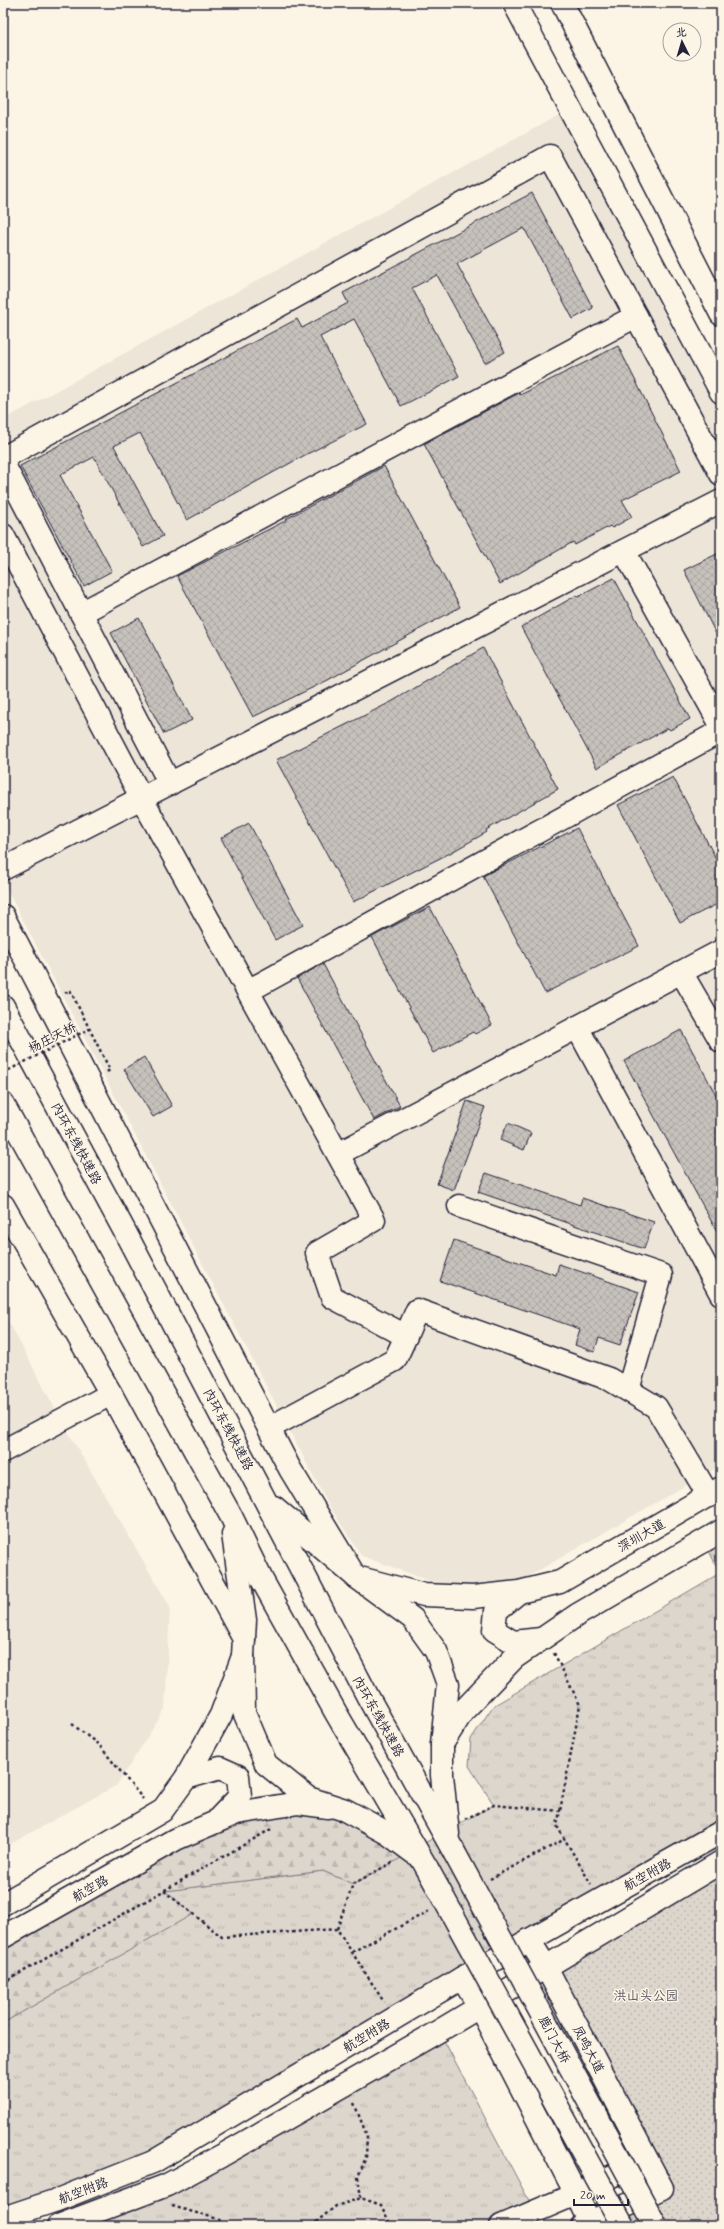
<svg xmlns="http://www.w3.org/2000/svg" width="724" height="2229" viewBox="0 0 724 2229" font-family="Mynerve,'LXGW WenKai TC',sans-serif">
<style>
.built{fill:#ece5d8}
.grass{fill:url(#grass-tufts);stroke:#7f7c84}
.forest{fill:url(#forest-firs);stroke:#7f7c84}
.park{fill:url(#park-dots);stroke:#7f7c84}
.building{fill:url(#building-cross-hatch);stroke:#22223b}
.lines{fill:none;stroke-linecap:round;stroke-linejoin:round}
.minor-casing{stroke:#22223b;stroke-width:25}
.major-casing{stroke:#22223b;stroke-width:25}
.highway-casing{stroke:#22223b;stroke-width:25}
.path{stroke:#22223b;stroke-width:2.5;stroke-dasharray:3 3;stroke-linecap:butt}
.minor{stroke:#fcf5e5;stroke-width:22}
.major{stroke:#fcf5e5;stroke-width:22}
.highway{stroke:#fcf5e5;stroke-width:22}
.highway-bridge-casing{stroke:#22223b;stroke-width:25;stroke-linecap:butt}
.path-bridge{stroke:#22223b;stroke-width:2.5;stroke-dasharray:3 3;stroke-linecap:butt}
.highway-bridge{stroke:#fcf5e5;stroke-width:22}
.labels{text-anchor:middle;stroke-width:3;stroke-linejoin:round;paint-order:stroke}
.street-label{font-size:13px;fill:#22223b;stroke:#fcf5e5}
.park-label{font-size:13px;fill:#504f5f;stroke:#fcf5e5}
</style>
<defs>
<pattern id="grass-tufts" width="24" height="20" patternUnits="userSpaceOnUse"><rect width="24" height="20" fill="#dcd6cc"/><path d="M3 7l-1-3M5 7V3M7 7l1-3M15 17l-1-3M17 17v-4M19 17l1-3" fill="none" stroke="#bcb7b0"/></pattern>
<pattern id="forest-firs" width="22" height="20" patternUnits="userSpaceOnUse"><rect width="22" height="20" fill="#dcd6cc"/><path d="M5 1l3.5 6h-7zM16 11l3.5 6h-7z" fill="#bcb7b0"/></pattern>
<pattern id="park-dots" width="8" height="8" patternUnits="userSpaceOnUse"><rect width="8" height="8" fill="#dcd6cc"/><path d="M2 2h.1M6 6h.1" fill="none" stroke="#bcb7b0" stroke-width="1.8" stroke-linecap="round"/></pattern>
<pattern id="building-cross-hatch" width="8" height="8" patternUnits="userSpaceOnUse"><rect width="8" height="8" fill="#c6c1bb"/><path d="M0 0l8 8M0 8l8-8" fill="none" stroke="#aaa6a2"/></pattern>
</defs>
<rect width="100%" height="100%" fill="#fcf5e5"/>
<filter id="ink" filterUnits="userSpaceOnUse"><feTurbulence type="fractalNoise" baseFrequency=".025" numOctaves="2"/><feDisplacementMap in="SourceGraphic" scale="8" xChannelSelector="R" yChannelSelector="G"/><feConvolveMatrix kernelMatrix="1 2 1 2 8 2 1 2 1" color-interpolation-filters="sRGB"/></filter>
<g filter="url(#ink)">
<g class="built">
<path d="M568 110 721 401V1465L508 1588 441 1585 362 1556 328 1504 3 882V420Z"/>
<path d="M3 1311 61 1420 170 1607 165 1709 117 1785 3 1848Z"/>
</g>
<g class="grass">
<path d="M721 1531V1832L216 2126 3 2218V2023L192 1914 164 1891 323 1871 353 1884C401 1858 446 1829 494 1805L469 1766 471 1739 493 1706 720 1573 704 1541Z"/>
<path d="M439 2031 535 2212 501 2226H58L167 2185Z"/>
</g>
<path class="forest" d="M345 1810 412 1852 353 1884 323 1871 165 1891 193 1914 3 2023V1937L237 1813Z"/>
<path class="park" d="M721 1862V2226H576L662 2188 546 1967Z"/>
<g class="building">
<path d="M532 193 593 308 573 319 524 228 457 264 505 352 485 363 437 275 412 288 459 376 439 387 401 406 354 319 320 337 367 424 305 455 187 520 140 433 114 446 163 536 143 547 94 457 60 475 112 571 84 586 20 466 297 319 302 328 348 303 343 293Z"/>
<path d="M618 346 681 471 622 500 632 517 612 528 610 526 575 545 573 542 500 584 424 444 519 393 520 395Z"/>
<path d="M384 466 460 607 328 680 253 717 177 576 287 520 286 519Z"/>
<path d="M721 552V644L684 570Z"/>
<path d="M614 578 690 719 670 730 668 728 597 768 521 627 577 595 578 597Z"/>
<path d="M139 618 192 720 164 734 111 633Z"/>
<path d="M483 648 558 789 486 830 487 832 450 853 353 902 276 760 391 702Z"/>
<path d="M673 777 721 868V902L680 923 618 805Z"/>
<path d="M249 823 303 925 275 940 221 838Z"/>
<path d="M577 828 639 946 545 993 483 876Z"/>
<path d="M430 907 492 1025 475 1034 473 1032 433 1053 372 937Z"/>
<path d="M323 964 400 1106 374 1120 297 978Z"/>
<path d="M681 1030 721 1104V1239L624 1061Z"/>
<path d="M144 1057 172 1106 153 1117 124 1069Z"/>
<path d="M467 1101 485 1107 454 1190 437 1184Z"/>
<path d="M508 1123 531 1133 524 1150 500 1140Z"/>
<path d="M486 1173 580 1205 582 1198 654 1222 644 1249 478 1192Z"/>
<path d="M454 1240 556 1275 559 1264 639 1292 620 1345 599 1338 594 1352 575 1345 580 1329 440 1281Z"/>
</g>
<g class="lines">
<defs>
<g id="minor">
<path d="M514 3 721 392"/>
<path d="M562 3 721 314"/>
<path d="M3 458 550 156 721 474"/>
<path d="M3 463 170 784"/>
<path d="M3 535 142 799 374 1220 317 1253 332 1297 406 1336 417 1310 609 1379 656 1407 709 1496"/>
<path d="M624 551 721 725"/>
<path d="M81 613 636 316"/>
<path d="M3 869 721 501"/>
<path d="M3 916 290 1469 353 1573"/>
<path d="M681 972 721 1041"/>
<path d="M248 991 721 731"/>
<path d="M577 1027 721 1294"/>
<path d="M338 1154 721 951"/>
<path d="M3 1205 111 1394 244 1639"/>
<path d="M459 1206 661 1275 628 1390"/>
<path d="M269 1428 395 1360 406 1336"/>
<path d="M3 1451 111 1394"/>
</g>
<g id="major">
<path d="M356 1577 424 1595 473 1597 519 1592 560 1582 721 1488"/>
<path d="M519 1592 496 1611 494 1630 513 1642 541 1639"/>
<path d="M442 1744 463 1711 514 1658 577 1615 721 1531"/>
<path d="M186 1778 220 1768 238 1776 240 1796 219 1818"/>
<path d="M3 1904 162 1811 186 1778 221 1715 243 1656"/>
<path d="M3 1937 176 1839 237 1813 298 1803 328 1807"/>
<path d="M529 1940 546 1967 662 2188 582 2226"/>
<path d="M462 1978 479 2006 576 2194 501 2226"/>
<path d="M3 2218 57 2200 153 2162 462 1978 721 1832"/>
<path d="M590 2223 576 2194 643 2161"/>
<path d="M58 2226 167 2185 221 2156 439 2031 721 1862"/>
</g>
<g id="highway">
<path d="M3 1006 124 1230 368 1697 454 1852"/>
<path d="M3 1104 231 1516 262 1580 336 1713 427 1868"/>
<path d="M274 1507 356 1577 413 1619 436 1651 448 1684 442 1744V1775L448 1834"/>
<path d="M233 1534 245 1620 243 1656 244 1712 266 1764 308 1798 345 1810 387 1833 414 1853"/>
</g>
</defs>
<use href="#minor" class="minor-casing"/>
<use href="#major" class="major-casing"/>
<use href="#highway" class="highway-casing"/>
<g class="path">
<path d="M65 993 70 990 110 1070 105 1073"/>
<path d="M554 1653 580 1705 560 1811"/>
<path d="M72 1724 99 1745 143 1799"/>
<path d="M465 1819 494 1805 560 1811 557 1826 591 1884"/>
<path d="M490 1879 565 1839"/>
<path d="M164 1891 222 1937 337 1929 384 2002"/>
<path d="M337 1929 353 1884 393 1862"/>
<path d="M352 1952 429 1911"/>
<path d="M3 1983 273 1828"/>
<path d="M354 2103 367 2136 366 2157 358 2177 361 2198"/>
<path d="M172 2206 218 2219 227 2226"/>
<path d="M311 2226 336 2206 361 2198 381 2205 391 2226"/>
</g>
<use href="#minor" class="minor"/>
<use href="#major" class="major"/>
<use href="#highway" class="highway"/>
<defs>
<g id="highway-bridge">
<path d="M454 1852 656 2226"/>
<path d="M427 1868 623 2226"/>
</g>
</defs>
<use href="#highway-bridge" class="highway-bridge-casing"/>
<path class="path-bridge" d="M3 1073 89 1029"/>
<use href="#highway-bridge" class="highway-bridge"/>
</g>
</g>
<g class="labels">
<g class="street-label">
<text transform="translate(52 1037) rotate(-27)" y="5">杨庄天桥</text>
<text transform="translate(77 1143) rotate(62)" y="5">内环东线快速路</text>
<text transform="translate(229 1429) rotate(62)" y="5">内环东线快速路</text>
<text transform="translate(641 1535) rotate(-30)" y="5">深圳大道</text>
<text transform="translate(379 1716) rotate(61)" y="5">内环东线快速路</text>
<text transform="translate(647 1874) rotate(-29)" y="5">航空附路</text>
<text transform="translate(90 1888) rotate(-30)" y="5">航空路</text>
<text transform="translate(366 2035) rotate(-31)" y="5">航空附路</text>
<text transform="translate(555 2039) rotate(62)" y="5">鹿门大桥</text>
<text transform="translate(589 2049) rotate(62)" y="5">凤鸣大道</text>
<text transform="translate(83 2190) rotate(-21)" y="5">航空附路</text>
</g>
<g class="park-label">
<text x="646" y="2000">洪山头公园</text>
</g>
</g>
<rect width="724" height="2229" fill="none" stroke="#fcf5e5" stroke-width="16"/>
<rect x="8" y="8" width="708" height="2213" fill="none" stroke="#22223b" stroke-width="1.5" filter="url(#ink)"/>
<g transform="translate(682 42) rotate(355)"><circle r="19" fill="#fcf5e5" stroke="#a5a1a1"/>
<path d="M0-3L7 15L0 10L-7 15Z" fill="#22223b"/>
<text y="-6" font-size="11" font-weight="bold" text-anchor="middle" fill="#22223b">北</text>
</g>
<path d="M574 2199v6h54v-6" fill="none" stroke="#22223b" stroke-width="2"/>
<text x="580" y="2199" font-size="12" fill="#22223b" stroke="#fcf5e5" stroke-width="3" paint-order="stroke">20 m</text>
</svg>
